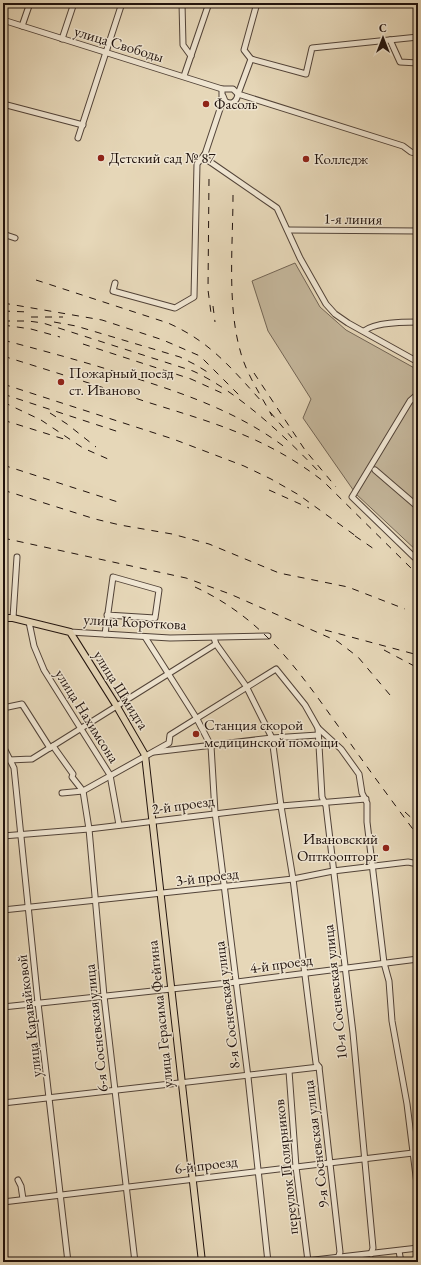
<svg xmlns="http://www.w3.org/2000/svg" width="421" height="1265" viewBox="0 0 421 1265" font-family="'EB Garamond',serif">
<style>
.green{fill:#c4b69b;stroke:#726454}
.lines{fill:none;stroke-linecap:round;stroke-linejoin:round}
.minor-casing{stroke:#524338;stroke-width:7}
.major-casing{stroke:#20120d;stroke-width:8}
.minor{stroke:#efe5d1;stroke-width:5}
.major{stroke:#e6d7b8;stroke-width:6}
.rail{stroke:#20120d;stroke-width:1;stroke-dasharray:7 7;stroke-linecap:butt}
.poi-dot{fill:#8f2418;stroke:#efe5d1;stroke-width:1.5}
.labels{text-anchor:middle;stroke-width:3;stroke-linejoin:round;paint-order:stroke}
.street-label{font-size:15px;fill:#20120d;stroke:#efe5d1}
.poi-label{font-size:15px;fill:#20120d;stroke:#efe5d1;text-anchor:start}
</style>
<rect width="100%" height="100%" fill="#e6d7b8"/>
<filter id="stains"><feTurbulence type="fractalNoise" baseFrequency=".005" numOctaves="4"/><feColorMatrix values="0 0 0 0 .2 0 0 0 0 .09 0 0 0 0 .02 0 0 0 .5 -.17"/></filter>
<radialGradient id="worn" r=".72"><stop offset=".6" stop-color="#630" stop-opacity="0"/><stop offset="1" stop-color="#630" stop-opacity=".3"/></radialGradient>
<path class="green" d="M295 263 320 307 346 330 418 370V552L356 494 303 418 311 399 268 331 252 281Z"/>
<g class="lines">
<defs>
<g id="minor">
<path d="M182 3 183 45 191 56"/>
<path d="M3 20 222 89H233L238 94"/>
<path d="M22 26 30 3"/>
<path d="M62 39 74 3"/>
<path d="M390 40 400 62 418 63"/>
<path d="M251 59 306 74 312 48 418 37"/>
<path d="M184 76 209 3"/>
<path d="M238 94 403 146 411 152 418 154"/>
<path d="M223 96 225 101C232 106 237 101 238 94L251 59 244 50 257 3"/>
<path d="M3 104 83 125"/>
<path d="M78 138 122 3"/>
<path d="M205 154 206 159 277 208 300 258 326 304 335 314 348 323 418 362"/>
<path d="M288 230 418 231"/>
<path d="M3 234 15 238"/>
<path d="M115 283 113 291 175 308 194 297 197 164 205 154 222 103V89"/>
<path d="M364 331C375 322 403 322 418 322"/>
<path d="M375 470 418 507"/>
<path d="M414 557 352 497 410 401 418 394"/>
<path d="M13 618 17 557"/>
<path d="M29 622 34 646 44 670 110 775 119 825"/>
<path d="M70 632 170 638 268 636"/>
<path d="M105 634 113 577 159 590 155 618 107 615"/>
<path d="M145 637 197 719 211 746 215 812 248 1077 268 1262"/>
<path d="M214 638 216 644 246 686 272 738 281 806 293 879 316 1063 319 1067 340 1252 337 1262"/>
<path d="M3 708 22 704 50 748"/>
<path d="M318 728 322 797 326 806 353 1033 373 1248 371 1254"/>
<path d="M3 746 14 768 38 1003 68 1262"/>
<path d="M53 746 73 774 72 777 83 791"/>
<path d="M154 752 272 738 318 735"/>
<path d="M9 760 32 759 216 644"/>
<path d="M83 791 89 829 104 996 135 1262"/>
<path d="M62 793 83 791 169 743 170 735 276 669 305 705 318 728 341 749 359 774 362 793 367 803V822L384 963 389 981 392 1021 407 1104 418 1192"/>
<path d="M3 836 89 829 281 806 366 799"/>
<path d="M3 910 293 879 333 871 408 862 418 864"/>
<path d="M3 1007 237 982 418 959"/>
<path d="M289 1071 296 1167 308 1261"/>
<path d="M3 1103 319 1067"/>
<path d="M18 1180 21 1186 23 1199"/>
<path d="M3 1202 413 1153"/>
<path d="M399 1251 401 1262"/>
<path d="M297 1262 418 1248"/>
</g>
<path id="major" d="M3 618H13L70 632 116 705 145 755 202 1262"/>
</defs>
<use href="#minor" class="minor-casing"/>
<use href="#major" class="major-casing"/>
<use href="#minor" class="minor"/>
<use href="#major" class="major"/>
<g class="rail">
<path d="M209 179 208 290 211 313"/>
<path d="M233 195C233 243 227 304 240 350 246 374 261 395 272 416"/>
<path d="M36 280 168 323C211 342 232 369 263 403"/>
<path d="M3 303 102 320 163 340 200 356 240 396"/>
<path d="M213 306 215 322"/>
<path d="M3 311 29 312"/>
<path d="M31 317H63"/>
<path d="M3 321H28L43 323 193 371C237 391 287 438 320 473"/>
<path d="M54 322 76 326 180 357 196 365 209 373"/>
<path d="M3 325 31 329 60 337"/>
<path d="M3 340C48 352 93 364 138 379 191 396 241 414 286 448"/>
<path d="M83 344 191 379 224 394"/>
<path d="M3 356C51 371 99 386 147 402 214 423 266 437 323 481L418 575"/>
<path d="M254 373 305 450 336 487"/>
<path d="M3 384 173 439 244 466 271 479 299 495 360 539"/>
<path d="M3 394 122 433"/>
<path d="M3 402 41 420 83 448 108 459"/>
<path d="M270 412 292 438"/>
<path d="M50 413 67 424 96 447"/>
<path d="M3 420 67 440"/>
<path d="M3 465 121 503"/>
<path d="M3 490 95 519 120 525 172 534 209 544 279 573 348 587 405 609"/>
<path d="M269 490 309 508"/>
<path d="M355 536 377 551"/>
<path d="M3 538 186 578 230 594 337 641 358 657 390 695"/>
<path d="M195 587C264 619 298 670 341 730 366 766 392 801 418 836"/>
<path d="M325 630 418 655"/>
<path d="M384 650 418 668"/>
<path d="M405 812 418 824"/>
</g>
</g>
<g class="poi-dot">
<circle cx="206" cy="104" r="4"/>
<circle cx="101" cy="158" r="4"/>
<circle cx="306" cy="159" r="4"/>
<circle cx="61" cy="382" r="4"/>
<circle cx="196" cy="734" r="4"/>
<circle cx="386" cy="848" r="4"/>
</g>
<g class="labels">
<g class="street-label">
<text transform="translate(119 44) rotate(17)" y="5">улица Свободы</text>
<text transform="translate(353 219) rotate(1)" y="5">1-я линия</text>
<text transform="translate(135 622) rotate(3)" y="5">улица Короткова</text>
<text transform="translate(121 690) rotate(58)" y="5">улица Шмидта</text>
<text transform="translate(87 716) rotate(58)" y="5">улица Нахимсона</text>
<text transform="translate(183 805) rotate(-8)" y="5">2-й проезд</text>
<text transform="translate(207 877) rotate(-7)" y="5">3-й проезд</text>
<text transform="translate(281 964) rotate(-8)" y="5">4-й проезд</text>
<text transform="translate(335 992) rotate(-96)" y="5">10-я Сосневская улица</text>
<text transform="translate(227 1005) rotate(-97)" y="5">8-я Сосневская улица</text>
<text transform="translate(160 1014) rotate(-96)" y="5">улица Герасима Фейгина</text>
<text transform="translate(29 1016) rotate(-97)" y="5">улица Каравайковой</text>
<text transform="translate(96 1028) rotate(-96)" y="5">6-я Сосневская улица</text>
<text transform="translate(316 1144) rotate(-97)" y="5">9-я Сосневская улица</text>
<text transform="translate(206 1165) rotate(-7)" y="5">6-й проезд</text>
<text transform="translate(286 1167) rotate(-96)" y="5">переулок Полярников</text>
</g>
<g class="poi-label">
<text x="214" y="109">Фасоль</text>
<text x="109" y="163">Детский сад № 87</text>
<text x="314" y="164">Колледж</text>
<text x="69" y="378">Пожарный поезд<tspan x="69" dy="17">ст. Иваново</tspan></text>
<text x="204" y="730">Станция скорой<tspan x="204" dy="17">медицинской помощи</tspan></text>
<text x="378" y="844" text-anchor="end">Ивановский<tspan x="378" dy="17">Опткоопторг</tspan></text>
</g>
</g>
<rect width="421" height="1265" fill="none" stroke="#e6d7b8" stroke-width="16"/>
<rect x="4" y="4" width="413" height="1257" fill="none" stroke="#20120d" stroke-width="2"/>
<rect x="8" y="8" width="405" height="1249" fill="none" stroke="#20120d"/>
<g transform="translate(383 38)" stroke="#efe5d1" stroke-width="3" paint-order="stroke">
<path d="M0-3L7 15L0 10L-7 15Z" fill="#20120d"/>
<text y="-6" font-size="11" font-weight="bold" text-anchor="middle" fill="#20120d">С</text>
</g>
<rect width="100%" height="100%" filter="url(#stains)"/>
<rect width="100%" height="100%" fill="url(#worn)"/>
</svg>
